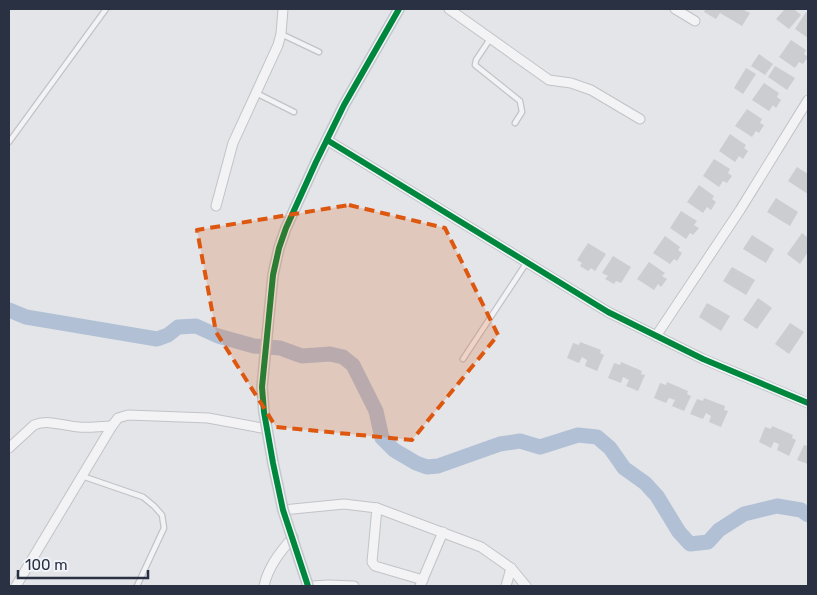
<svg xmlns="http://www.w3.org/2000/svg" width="817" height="595" viewBox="0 0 817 595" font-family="Rubik,sans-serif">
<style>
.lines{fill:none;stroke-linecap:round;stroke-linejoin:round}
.river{stroke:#b1c0d5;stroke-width:15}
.building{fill:#cbcdd1}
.lane-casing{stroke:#c1c3c7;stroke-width:7}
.street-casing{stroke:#c1c3c7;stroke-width:11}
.lane{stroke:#f3f3f5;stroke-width:4.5}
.street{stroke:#f3f3f5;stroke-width:9}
.secondary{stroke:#c3c6ca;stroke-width:12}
.cycleway-casing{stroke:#f1f4f8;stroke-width:9}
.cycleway{stroke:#00873e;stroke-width:6}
.marked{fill:#de570f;fill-opacity:0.2;stroke:#de570f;stroke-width:4;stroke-dasharray:10 6;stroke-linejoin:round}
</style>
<rect width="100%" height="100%" fill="#e3e5e9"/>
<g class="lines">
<path class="river" d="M9 310 26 317 157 339 168 335 178 327 196 326 218 336 254 346 280 348 302 356 330 354 343 357 353 365 376 411 382 438 394 450 416 463 427 467 438 466 500 444 520 441 540 447 578 435 597 437 610 448 624 468 645 483 657 496 679 532 690 544 708 542 719 530 744 514 777 506 801 510 808 515"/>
</g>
<g class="building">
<path d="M706 9H742L750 13 742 26 720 13 716 19 704 12Z"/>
<path d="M785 9H794L801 15 789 29 776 19Z"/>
<path d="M806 12 808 13V38L795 29Z"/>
<path d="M791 40 806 50 804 54 808 57 803 64 799 62 795 68 779 57Z"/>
<path d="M759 54 773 64 765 75 751 66Z"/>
<path d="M775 66 795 78 787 90 768 77Z"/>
<path d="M746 68 756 74 743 94 734 88Z"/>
<path d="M764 83 779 93 777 97 781 100 776 108 773 105 769 111 752 100Z"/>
<path d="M747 109 762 119 760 123 764 125 759 133 756 131 752 137 735 126Z"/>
<path d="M730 134 746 145 744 148 748 151 743 159 739 156 735 162 719 151Z"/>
<path d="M714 159 730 169 728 173 732 176 727 183 723 181 719 187 703 176Z"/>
<path d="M797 167 808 174V194L788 181Z"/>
<path d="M699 185 714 196 712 199 716 202 711 210 707 207 703 213 687 202Z"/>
<path d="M776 198 798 212 790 226 767 212Z"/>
<path d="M681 211 697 221 694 225 699 228 693 235 690 233 686 239 670 228Z"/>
<path d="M802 233 808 238V252L800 264 787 254Z"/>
<path d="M752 235 774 249 766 263 743 249Z"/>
<path d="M665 236 680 247 678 250 682 253 677 261 674 259 670 264 653 253Z"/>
<path d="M588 243 606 254 595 271 591 268 588 271 580 266 582 263 577 260Z"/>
<path d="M613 256 631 267 621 283 616 281 614 284 605 279 608 276 602 273Z"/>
<path d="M649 262 665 273 662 276 667 279 661 287 658 284 654 290 637 279Z"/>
<path d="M732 267 755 280 746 295 723 281Z"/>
<path d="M758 298 772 308 757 329 743 320Z"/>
<path d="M707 303 730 316 721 331 699 317Z"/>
<path d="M790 323 804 332 789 354 775 344Z"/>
<path d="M580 342 601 350 600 353 604 355 597 371 585 366 587 360 582 357 579 363 567 358 573 343 579 345Z"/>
<path d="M621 362 642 371 641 374 645 375 638 391 626 386 629 380 623 377 621 383 608 378 614 363 620 365Z"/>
<path d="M667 382 688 391 687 394 691 396 684 411 672 406 675 400 669 398 666 403 654 398 660 383 666 385Z"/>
<path d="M704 398 725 406 724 410 728 411 721 427 709 422 711 416 706 413 703 419 690 414 697 399 703 401Z"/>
<path d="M772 426 793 435 792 438 796 440 789 456 777 450 779 444 774 442 771 448 759 442 765 427 771 429Z"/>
<path d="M804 445 808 446V464L797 460Z"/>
</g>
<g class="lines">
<defs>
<g id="lane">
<path d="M281 34 319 52"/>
<path d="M490 39 476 60 475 65 520 101 522 112 515 123"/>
<path d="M256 93 294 112"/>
<path d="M9 142 106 9"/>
<path d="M463 359 527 262"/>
<path d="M82 476 143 497 154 506 162 515 164 528 137 586"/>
</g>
<g id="street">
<path d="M449 9 549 80 571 83 591 90 640 119"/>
<path d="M675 9 695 21"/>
<path d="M327 140 608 312 703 359 808 403"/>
<path d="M216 206 233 143 278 45 281 34 283 9"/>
<path d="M656 336 740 210 808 100"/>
<path d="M9 448 34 425C48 419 64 426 79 427 89 428 101 426 112 426"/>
<path d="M377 508 372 562 375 566 423 580"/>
<path d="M283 510 344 504 377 508 481 547 511 568 526 586"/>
<path d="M16 586 112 426 118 418 128 415 208 418 267 429"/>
<path d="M264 586C268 567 280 552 293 537"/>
<path d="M312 586 328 585 354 586"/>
<path d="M420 586 443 532"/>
<path d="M506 586 511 568"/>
</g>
</defs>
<use href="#lane" class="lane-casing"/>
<use href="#street" class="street-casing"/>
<use href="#lane" class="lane"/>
<use href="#street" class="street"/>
<path class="secondary" d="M308 586 283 510 273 463 264 412 262 387 273 275 279 248 286 228 316 162 344 105 399 9"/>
<defs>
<g id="cycleway">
<path d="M327 140 608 312 703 359 808 403"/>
<path d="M308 586 283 510 273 463 264 412 262 387 273 275 279 248 286 228 316 162 344 105 399 9"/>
</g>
</defs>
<use href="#cycleway" class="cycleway-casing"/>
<use href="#cycleway" class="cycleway"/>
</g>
<path class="marked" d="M349 205 445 228 498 335 412 440 276 427 216 332 197 230Z"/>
<rect width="817" height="595" fill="none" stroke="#293143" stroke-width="20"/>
<path d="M18 570v8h130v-8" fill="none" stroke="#293143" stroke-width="2.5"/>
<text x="25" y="570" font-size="15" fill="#293143" stroke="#f1f4f8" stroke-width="4" paint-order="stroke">100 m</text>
</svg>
